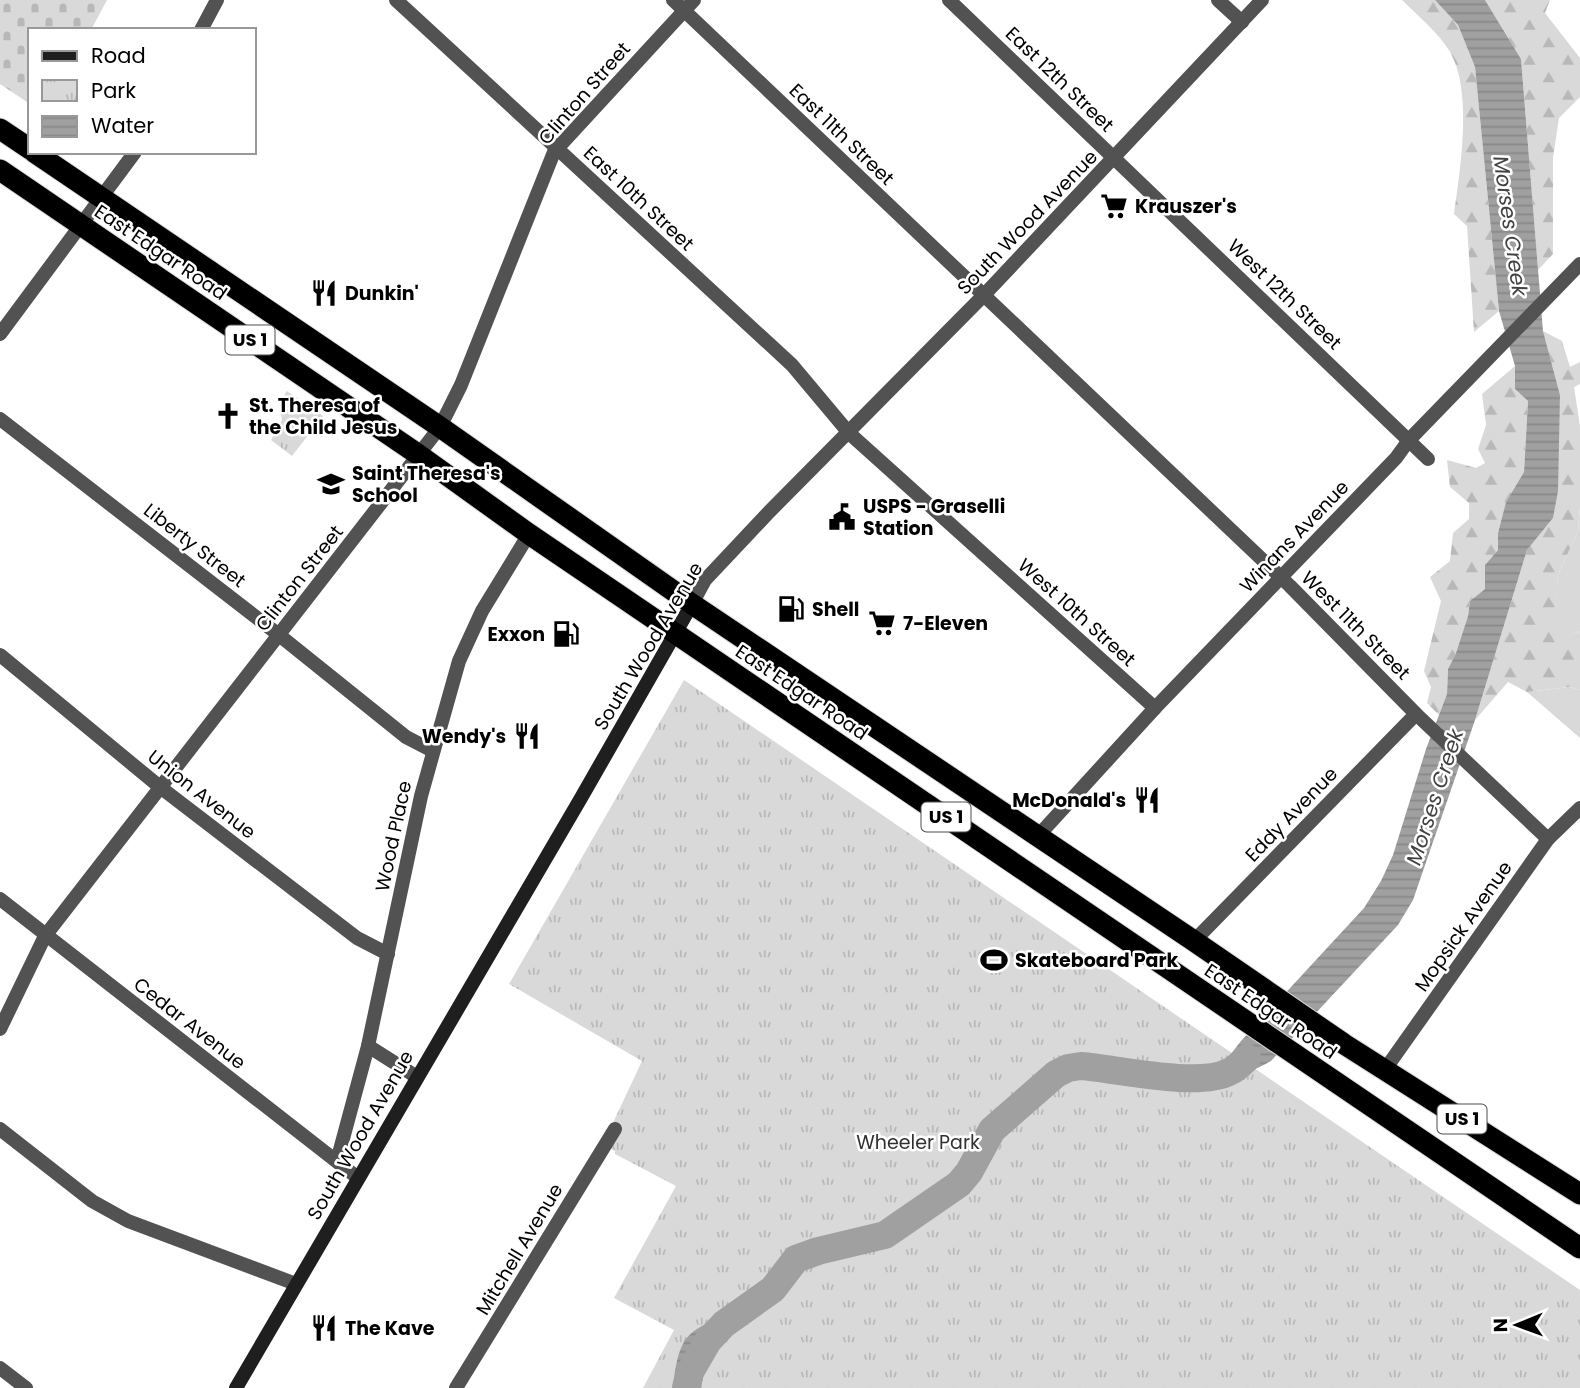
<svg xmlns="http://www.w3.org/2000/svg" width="1580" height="1388" viewBox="0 0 1580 1388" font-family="Poppins,sans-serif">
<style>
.grass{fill:#d9d9d9}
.forest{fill:url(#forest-firs)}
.cemetery{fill:url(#cemetery-stones)}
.park{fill:url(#park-tufts)}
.water{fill:url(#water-rules)}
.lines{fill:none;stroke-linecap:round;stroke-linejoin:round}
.river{stroke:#a0a0a0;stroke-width:28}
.highway-casing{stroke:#dbdbdb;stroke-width:23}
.street{stroke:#525252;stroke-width:14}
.secondary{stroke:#1f1f1f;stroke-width:14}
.highway{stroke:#000;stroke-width:21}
.labels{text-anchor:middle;stroke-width:5;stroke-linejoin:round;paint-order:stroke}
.shield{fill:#fff;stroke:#4c4c4c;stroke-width:2}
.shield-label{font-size:18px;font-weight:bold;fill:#000}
.street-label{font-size:19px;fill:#000;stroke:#fff}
.poi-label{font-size:19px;font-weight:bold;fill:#000;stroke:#fff;text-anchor:start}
.park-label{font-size:19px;fill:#303030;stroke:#fff}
.water-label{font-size:21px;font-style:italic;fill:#414141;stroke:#fff}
</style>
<defs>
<pattern id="forest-firs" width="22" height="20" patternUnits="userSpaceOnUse" patternTransform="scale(1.75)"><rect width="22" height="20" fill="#d9d9d9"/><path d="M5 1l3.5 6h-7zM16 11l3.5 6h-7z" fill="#b8b8b8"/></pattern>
<pattern id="cemetery-stones" width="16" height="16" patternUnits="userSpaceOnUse" patternTransform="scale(1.75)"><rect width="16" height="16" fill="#d9d9d9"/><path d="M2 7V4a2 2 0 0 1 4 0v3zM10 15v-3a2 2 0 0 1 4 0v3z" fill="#b8b8b8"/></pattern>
<pattern id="park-tufts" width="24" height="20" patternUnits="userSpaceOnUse" patternTransform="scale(1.75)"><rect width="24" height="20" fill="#d9d9d9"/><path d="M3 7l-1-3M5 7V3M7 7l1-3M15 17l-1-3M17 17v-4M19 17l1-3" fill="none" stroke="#b8b8b8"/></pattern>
<pattern id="water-rules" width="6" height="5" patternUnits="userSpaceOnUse" patternTransform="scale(1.75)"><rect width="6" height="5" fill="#a0a0a0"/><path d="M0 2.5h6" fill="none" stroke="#888"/></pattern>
</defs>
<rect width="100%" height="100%" fill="#fff"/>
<g class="grass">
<path d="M1580 507V631L1578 633 1553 629 1558 575 1578 531Z"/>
<path d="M1570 687 1580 690V738L1527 692Z"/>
</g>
<g class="forest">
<path d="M1402 0H1435L1458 25 1475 67 1499 311 1474 332 1467 226 1454 214C1460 171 1473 91 1450 52 1439 33 1418 16 1402 0Z"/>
<path d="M1485 0H1550L1545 13 1580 58V97L1559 118 1553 158V254L1538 270 1521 59Z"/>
<path d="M1543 331 1562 341 1570 367 1580 362V384L1574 387 1580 426V507L1578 531 1558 575 1554 628 1578 633 1580 631V690L1570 687 1527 692 1508 682 1475 720 1527 550 1553 518 1560 395Z"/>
<path d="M1515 366V389L1528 401 1524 472 1506 502 1498 533V550L1485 565V589L1470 601 1468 616 1456 653 1448 669 1447 694 1439 715 1427 703 1431 687 1424 671 1441 601 1430 577 1450 561 1453 533 1469 519V503L1450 487 1447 460 1476 468 1485 463 1478 449 1486 425 1482 394Z"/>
</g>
<path class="cemetery" d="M0 0H107L91 30H30V104L0 84Z"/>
<g class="park">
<path d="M287 391 323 416 292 456 271 440 282 420 281 414 287 407 283 397Z"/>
<path d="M684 680 1580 1290V1388H643L674 1330 614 1298 676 1186 615 1154V1151L603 1144 642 1061 509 984Z"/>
</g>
<g class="water">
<path d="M1435 0H1485L1521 59 1543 331 1560 395 1558 491 1553 518 1527 550 1475 720 1413 900 1398 925 1271 1061C1252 1072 1237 1077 1214 1076L1241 1041 1364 908 1381 881 1393 855 1426 749 1447 694 1448 669 1456 653 1468 616 1470 601 1485 589V565L1498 550V533L1506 502 1524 472 1528 401 1515 389V366L1499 311 1475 67 1458 25Z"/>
<path d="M737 1315 709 1348 701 1388H673C679 1336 686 1327 737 1315Z"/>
</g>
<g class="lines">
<path class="river" d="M686 1388 690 1372 708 1341 724 1324 773 1289 796 1259 818 1251 885 1235 959 1184 969 1172 992 1130 1056 1074 1068 1068 1081 1066C1118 1069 1197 1088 1229 1072 1236 1069 1242 1063 1247 1058"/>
<defs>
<g id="highway">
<path d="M0 129 30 149"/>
<path d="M34 152 440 427 692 604 1194 941 1344 1044 1580 1194"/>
<path d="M0 170 419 455 529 534 1580 1248"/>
</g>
</defs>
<use href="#highway" class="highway-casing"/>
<g class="street">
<path d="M396 0 792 365 849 433 1155 708"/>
<path d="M673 0 1290 586 1416 714 1548 839"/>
<path d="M949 0 1428 459"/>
<path d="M1218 0 1242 22"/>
<path d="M201 30 217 0"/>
<path d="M0 334 135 152"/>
<path d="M0 419 279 635 406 737 433 751"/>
<path d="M692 604 705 580 769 512 984 295 1262 0"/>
<path d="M0 655 160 787 357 938 388 954"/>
<path d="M1038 836 1155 708 1396 458 1409 440 1580 264"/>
<path d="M0 899 358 1178"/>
<path d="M1194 941 1416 714"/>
<path d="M0 1029 45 936 440 427 461 385 554 152 694 0"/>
<path d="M368 1046 417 1077"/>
<path d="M1384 1071 1548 839 1580 808"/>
<path d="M0 1129 92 1201 128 1221 296 1284"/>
<path d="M337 1161 368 1046 421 796 459 661 482 611 529 534"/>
<path d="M0 1368 26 1388"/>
<path d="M456 1388 615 1129"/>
</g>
<path class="secondary" d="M236 1388 581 798 692 604"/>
<use href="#highway" class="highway"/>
</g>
<defs>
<symbol id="supermarket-bare" viewBox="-9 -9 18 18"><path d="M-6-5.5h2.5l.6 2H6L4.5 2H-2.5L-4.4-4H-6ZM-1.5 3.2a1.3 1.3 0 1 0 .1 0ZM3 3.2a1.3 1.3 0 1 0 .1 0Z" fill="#000" stroke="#fff" stroke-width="2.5" paint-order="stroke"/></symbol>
<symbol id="restaurant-bare" viewBox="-9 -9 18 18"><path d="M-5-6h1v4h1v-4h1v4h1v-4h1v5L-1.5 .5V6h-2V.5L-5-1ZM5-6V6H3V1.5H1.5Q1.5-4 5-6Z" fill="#000" stroke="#fff" stroke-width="2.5" paint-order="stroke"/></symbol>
<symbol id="church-bare" viewBox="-9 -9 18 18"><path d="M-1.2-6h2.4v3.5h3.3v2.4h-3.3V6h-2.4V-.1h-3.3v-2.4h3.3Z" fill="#000" stroke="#fff" stroke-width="2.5" paint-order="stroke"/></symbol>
<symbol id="school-bare" viewBox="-9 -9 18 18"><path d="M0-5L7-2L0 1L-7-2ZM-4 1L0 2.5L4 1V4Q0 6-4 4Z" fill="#000" stroke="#fff" stroke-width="2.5" paint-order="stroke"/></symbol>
<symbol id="civic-bare" viewBox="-9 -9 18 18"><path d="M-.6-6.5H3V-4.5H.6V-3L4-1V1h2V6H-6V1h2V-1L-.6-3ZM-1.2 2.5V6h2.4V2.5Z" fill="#000" stroke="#fff" stroke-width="2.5" paint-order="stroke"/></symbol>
<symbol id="fuel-bare" viewBox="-9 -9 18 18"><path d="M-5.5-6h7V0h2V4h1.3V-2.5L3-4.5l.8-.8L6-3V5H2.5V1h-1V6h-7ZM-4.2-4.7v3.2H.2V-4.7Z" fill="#000" stroke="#fff" stroke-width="2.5" paint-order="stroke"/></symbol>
<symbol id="stadium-bare" viewBox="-9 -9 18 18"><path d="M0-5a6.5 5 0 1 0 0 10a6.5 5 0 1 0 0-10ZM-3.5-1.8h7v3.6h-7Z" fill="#000" stroke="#fff" stroke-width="2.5" paint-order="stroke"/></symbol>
</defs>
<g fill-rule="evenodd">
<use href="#supermarket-bare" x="1095" y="187" width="38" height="38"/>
<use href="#restaurant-bare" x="305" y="274" width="38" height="38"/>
<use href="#church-bare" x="209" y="397" width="38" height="38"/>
<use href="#school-bare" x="312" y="465" width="38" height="38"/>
<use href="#civic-bare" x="823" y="498" width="38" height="38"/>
<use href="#fuel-bare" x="772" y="590" width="38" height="38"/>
<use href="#supermarket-bare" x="863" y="604" width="38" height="38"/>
<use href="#fuel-bare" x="547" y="615" width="38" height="38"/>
<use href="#restaurant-bare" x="508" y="717" width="38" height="38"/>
<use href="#restaurant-bare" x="1128" y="781" width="38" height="38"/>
<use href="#stadium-bare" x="975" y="941" width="38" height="38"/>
<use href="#restaurant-bare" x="305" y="1309" width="38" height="38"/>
</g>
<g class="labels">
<g class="shield">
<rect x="225.5" y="325.5" width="49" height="29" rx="5"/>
<rect x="921.5" y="802.5" width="49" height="29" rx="5"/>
<rect x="1437.5" y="1104.5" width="49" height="29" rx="5"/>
</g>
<g class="shield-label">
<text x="250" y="346">US 1</text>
<text x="946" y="823">US 1</text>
<text x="1462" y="1125">US 1</text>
</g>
<g class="street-label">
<text transform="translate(1060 79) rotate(44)" y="7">East 12th Street</text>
<text transform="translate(584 93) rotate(-49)" y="7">Clinton Street</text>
<text transform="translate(842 134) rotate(44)" y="7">East 11th Street</text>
<text transform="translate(639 198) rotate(43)" y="7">East 10th Street</text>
<text transform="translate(1027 222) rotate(-46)" y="7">South Wood Avenue</text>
<text transform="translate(161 252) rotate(34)" y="7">East Edgar Road</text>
<text transform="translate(1285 294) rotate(44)" y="7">West 12th Street</text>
<text transform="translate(1294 536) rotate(-46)" y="7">Winans Avenue</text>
<text transform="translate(195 545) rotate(38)" y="7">Liberty Street</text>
<text transform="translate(299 578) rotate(-52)" y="7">Clinton Street</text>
<text transform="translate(1077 612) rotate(42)" y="7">West 10th Street</text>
<text transform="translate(1356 625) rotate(45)" y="7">West 11th Street</text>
<text transform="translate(648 646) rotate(-59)" y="7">South Wood Avenue</text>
<text transform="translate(802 692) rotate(34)" y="7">East Edgar Road</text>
<text transform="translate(202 794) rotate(38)" y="7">Union Avenue</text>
<text transform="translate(1291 814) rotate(-46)" y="7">Eddy Avenue</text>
<text transform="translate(393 836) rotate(-78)" y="7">Wood Place</text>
<text transform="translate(1463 926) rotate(-55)" y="7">Mopsick Avenue</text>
<text transform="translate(1271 1011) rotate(34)" y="7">East Edgar Road</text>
<text transform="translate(190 1023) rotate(38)" y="7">Cedar Avenue</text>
<text transform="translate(360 1135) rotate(-60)" y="7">South Wood Avenue</text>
<text transform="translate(519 1249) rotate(-59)" y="7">Mitchell Avenue</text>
</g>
<g class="poi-label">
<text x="1135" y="213">Krauszer's</text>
<text x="345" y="300">Dunkin'</text>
<text x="249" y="412">St. Theresa of<tspan x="249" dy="22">the Child Jesus</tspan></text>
<text x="352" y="480">Saint Theresa's<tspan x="352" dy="22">School</tspan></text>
<text x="863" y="513">USPS - Graselli<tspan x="863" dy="22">Station</tspan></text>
<text x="812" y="616">Shell</text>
<text x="903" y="630">7-Eleven</text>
<text x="545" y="641" text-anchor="end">Exxon</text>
<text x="506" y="743" text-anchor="end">Wendy's</text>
<text x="1126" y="807" text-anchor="end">McDonald's</text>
<text x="1015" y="967">Skateboard Park</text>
<text x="345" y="1335">The Kave</text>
</g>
<g class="park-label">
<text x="918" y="1149">Wheeler Park</text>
</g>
<g class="water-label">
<text transform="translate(1510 226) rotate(82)" y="7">Morses Creek</text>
<text transform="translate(1435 797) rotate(-72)" y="7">Morses Creek</text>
</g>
</g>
<rect x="28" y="28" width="228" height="126" fill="#ffffff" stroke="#999999" stroke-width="2"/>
<rect x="42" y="51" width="35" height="10" fill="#1f1f1f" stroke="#999999" stroke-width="2"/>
<text x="91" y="63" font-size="21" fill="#000000">Road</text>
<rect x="42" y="80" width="35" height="21" fill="url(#park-tufts)" stroke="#999999" stroke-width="2"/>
<text x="91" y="98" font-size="21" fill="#000000">Park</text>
<rect x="42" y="116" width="35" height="21" fill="url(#water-rules)" stroke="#999999" stroke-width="2"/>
<text x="91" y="133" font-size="21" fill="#000000">Water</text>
<g transform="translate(1517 1325) rotate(269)" stroke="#ffffff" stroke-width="5" paint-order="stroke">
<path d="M0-5L12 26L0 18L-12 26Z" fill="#000000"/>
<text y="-10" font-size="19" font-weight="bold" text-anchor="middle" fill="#000000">N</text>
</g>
</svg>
